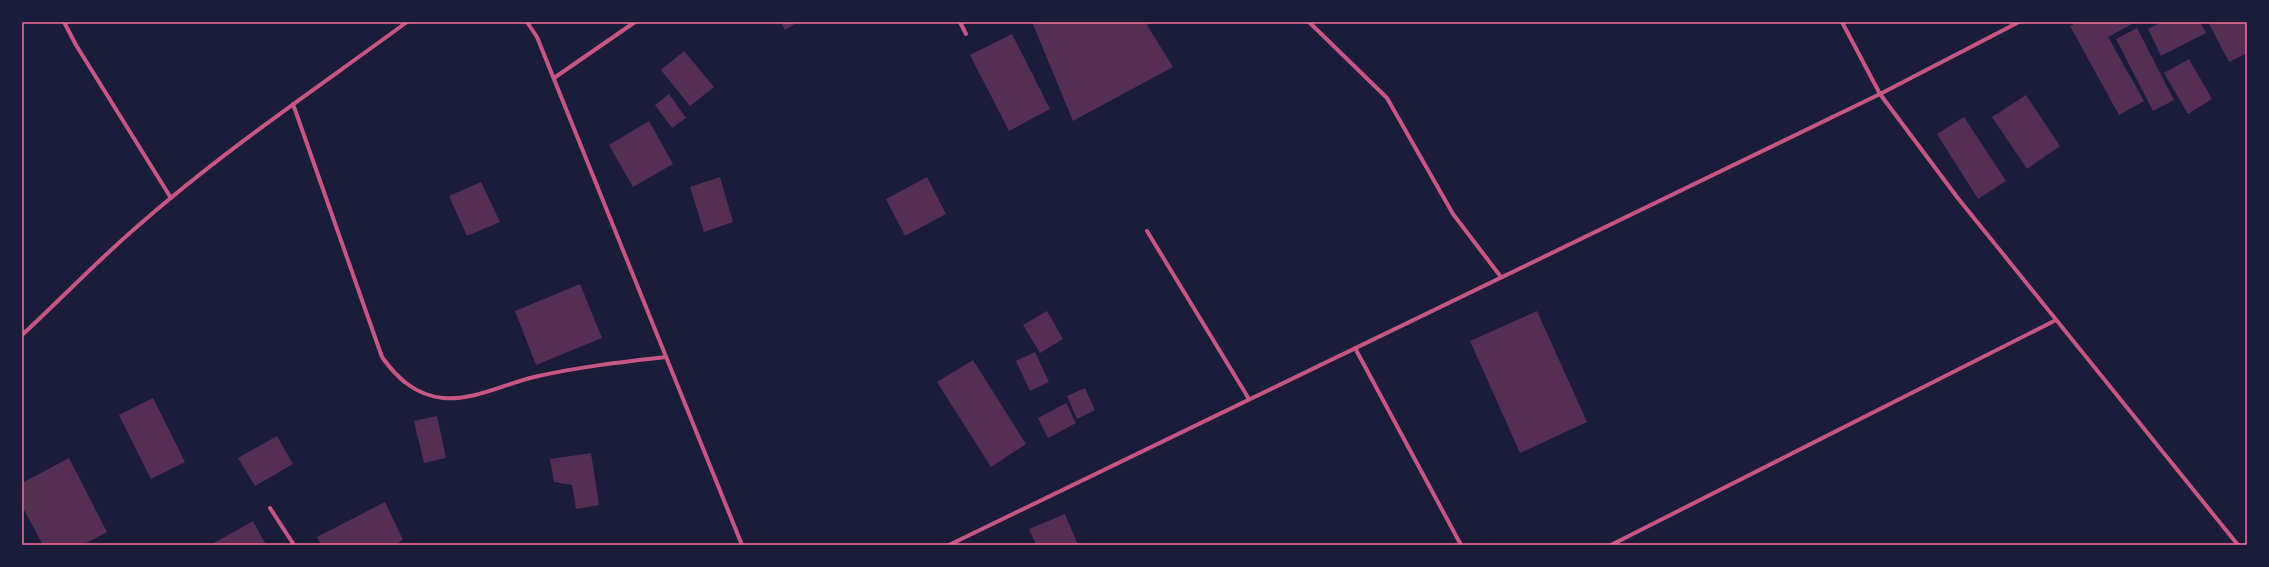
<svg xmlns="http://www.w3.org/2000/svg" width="2269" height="567" viewBox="0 0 2269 567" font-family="'Source Serif 4',serif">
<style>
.building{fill:#542f53}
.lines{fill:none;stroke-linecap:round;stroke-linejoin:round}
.minor{stroke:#c65784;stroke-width:4}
.neatline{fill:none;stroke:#ff6b9d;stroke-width:1.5}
</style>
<rect width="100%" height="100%" fill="#1b1b3a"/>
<g class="building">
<path d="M781 22H798L785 30Z"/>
<path d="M1032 22H1152L1147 25 1173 67 1073 121Z"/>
<path d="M2078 22H2131L2132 24 2108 37 2144 101 2119 115 2070 26Z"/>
<path d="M2162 22H2200L2206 33 2161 56 2148 29Z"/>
<path d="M2208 22H2247V53L2229 62Z"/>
<path d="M2137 28 2174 100 2153 111 2116 39Z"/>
<path d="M1012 34 1050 109 1009 131 970 55Z"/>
<path d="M684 51 714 87 690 106 661 70Z"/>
<path d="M2189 59 2212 99 2188 114 2164 73Z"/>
<path d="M669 94 686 118 672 128 655 105Z"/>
<path d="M2026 95 2060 146 2027 169 1992 117Z"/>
<path d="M1964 117 2006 181 1978 199 1937 134Z"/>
<path d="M649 121 673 164 633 187 609 145Z"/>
<path d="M720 177 733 222 704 232 690 187Z"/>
<path d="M927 177 946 214 905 236 886 199Z"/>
<path d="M481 182 500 222 467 236 449 196Z"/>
<path d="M580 284 602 338 536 365 515 311Z"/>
<path d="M1047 311 1063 339 1040 353 1023 325Z"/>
<path d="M1537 311 1587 422 1520 453 1470 341Z"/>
<path d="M1035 352 1049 382 1030 391 1016 361Z"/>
<path d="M973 360 1026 444 991 467 937 382Z"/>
<path d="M1085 388 1095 410 1077 419 1067 396Z"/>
<path d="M153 398 185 462 151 479 119 415Z"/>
<path d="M1066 403 1076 423 1048 438 1038 418Z"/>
<path d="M437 416 446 458 424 463 414 421Z"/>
<path d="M277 436 293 464 255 486 238 458Z"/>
<path d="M591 453 599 505 576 509 572 485 554 482 550 459Z"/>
<path d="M69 458 107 532 83 545H43L22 506V483Z"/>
<path d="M385 502 403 540 394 545H321L317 537Z"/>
<path d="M1065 514 1078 545H1036L1029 529Z"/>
<path d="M253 521 266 545H215L214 543Z"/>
</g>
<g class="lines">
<g class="minor">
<path d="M64 22 76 45 171 198"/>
<path d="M527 22 537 37 742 545"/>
<path d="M960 22 966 34"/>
<path d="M1309 22 1387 98 1453 214 1501 277"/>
<path d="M1842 22 1880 94 1957 197 2238 545"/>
<path d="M554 78 635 22"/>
<path d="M293 104 382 357C397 378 415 395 443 398 473 401 505 384 534 377 578 367 621 362 666 357"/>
<path d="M1147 231 1249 399"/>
<path d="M22 335C61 299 98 260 139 225 223 151 317 88 407 22"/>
<path d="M1355 348 1461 545"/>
<path d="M270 508 294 545"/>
<path d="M949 545 1880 94 2019 22"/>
<path d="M1611 545 2056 320"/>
</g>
</g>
<rect width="2269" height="567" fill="none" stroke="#1b1b3a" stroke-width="46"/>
<rect x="23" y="23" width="2223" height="521" class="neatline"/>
</svg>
